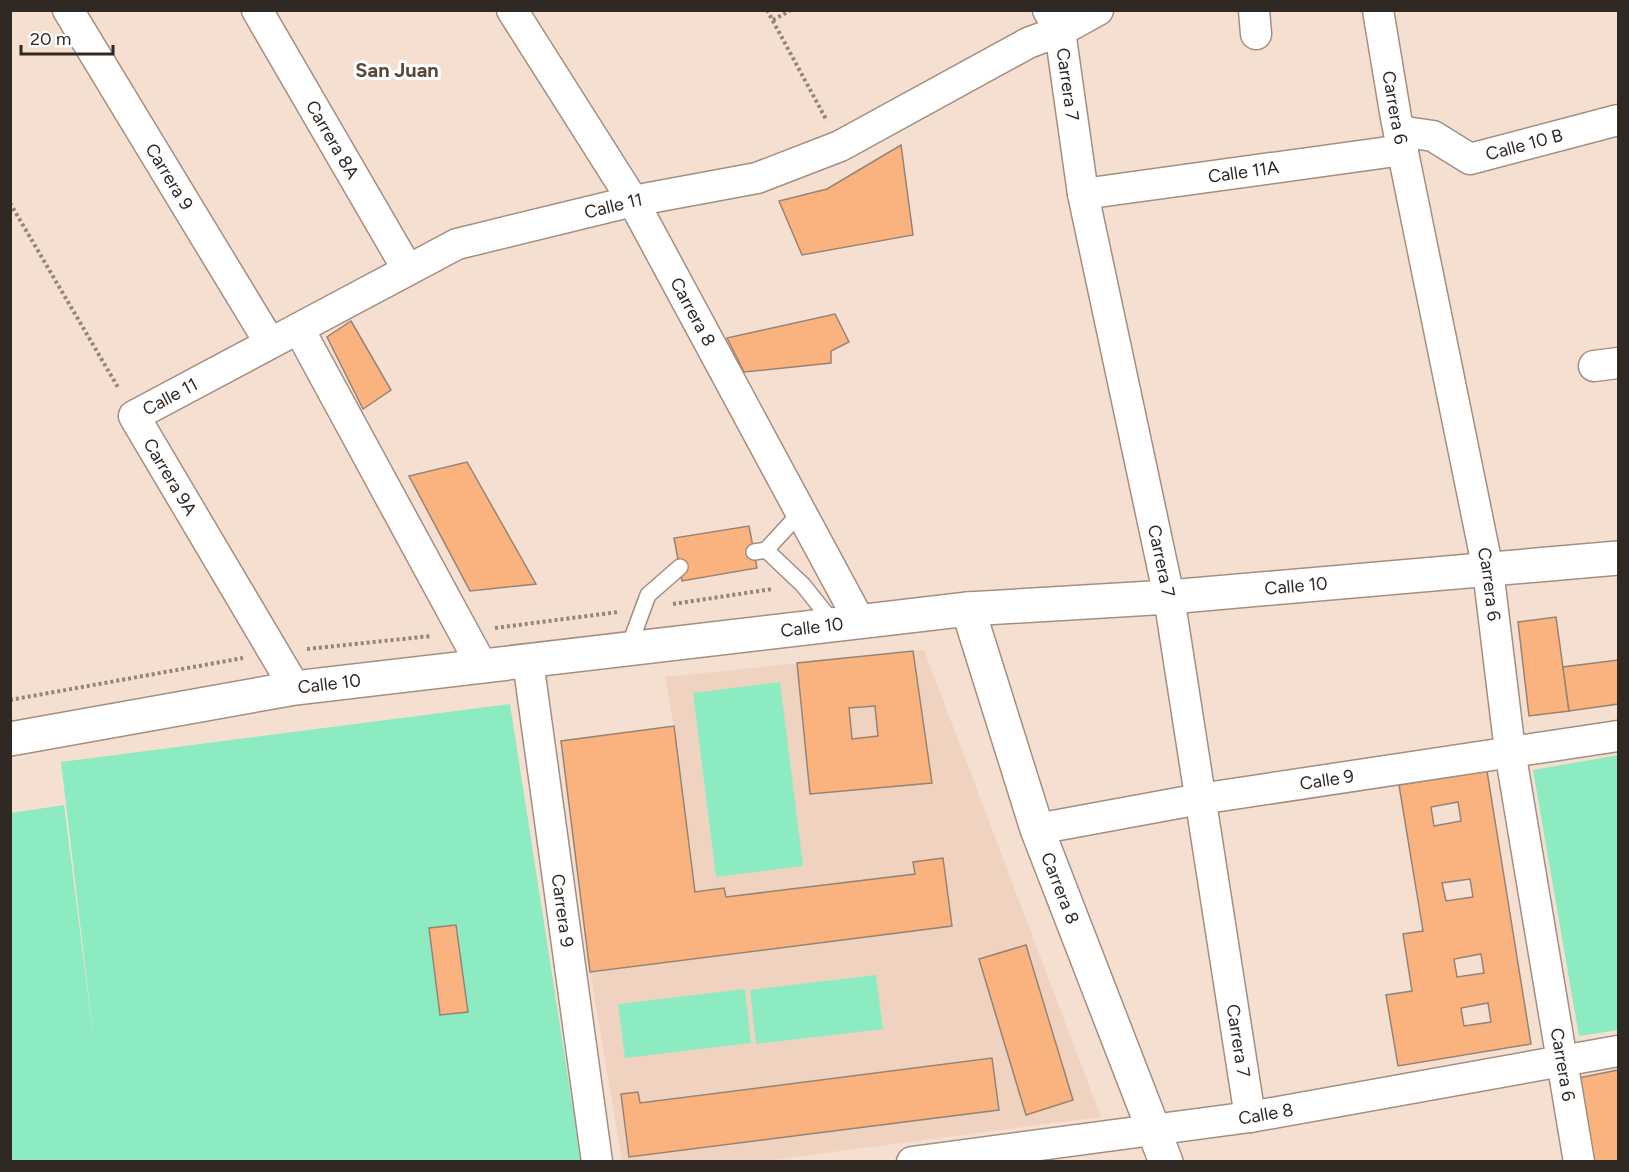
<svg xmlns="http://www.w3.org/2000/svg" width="1629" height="1172" viewBox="0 0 1629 1172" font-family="Figtree,sans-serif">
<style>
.built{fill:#efd3c0}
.green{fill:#8debc2}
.building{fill:#fab37e;stroke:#968375;stroke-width:1.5;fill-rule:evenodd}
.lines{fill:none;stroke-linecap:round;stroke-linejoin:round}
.service-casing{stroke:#a38f81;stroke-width:18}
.minor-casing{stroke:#a38f81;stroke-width:33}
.tertiary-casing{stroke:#a38f81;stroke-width:36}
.path{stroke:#94857b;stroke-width:4;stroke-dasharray:3 3;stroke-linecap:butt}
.service{stroke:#fff;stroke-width:15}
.minor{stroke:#fff;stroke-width:30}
.tertiary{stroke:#fff;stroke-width:33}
.labels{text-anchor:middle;stroke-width:6;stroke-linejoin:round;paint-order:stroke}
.street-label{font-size:18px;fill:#302823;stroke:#fff}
.neighbourhood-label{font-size:20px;font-weight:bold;fill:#5a483b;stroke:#fff}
</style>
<rect width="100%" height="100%" fill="#f5dfd0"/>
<path class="built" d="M924 650 1101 1117 764 1161H622L590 972 561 741 674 726 665 677Z"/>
<g class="green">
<path d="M780 682 803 866 716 877 693 693Z"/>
<path d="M510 704 581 1161 11 1162V813L64 805 96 1058 61 762Z"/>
<path d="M1618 755V1030L1579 1036 1533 770Z"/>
<path d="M876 975 883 1029 756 1044 750 990Z"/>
<path d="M745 989 751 1043 625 1058 618 1004Z"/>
</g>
<g class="building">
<path d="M901 145 913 235 802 255 779 201 827 189Z"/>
<path d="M835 314 849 342 831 351V363L744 372 727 338Z"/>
<path d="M351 321 391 390 363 409 327 337Z"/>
<path d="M467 462 536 584 470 591 409 476Z"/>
<path d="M749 526 757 568 682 581 674 538Z"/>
<path d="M1556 617 1569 711 1529 716 1518 622Z"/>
<path d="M913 651 932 783 810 794 797 663ZM875 706 878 736 852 739 849 708Z"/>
<path d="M1618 660V704L1569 711 1563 667Z"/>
<path d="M674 726 695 892 724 888 726 897 915 874 913 862 943 858 952 926 590 972 561 741Z"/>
<path d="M1487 771 1531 1044 1398 1066 1386 995 1412 991 1403 934 1423 931 1399 785ZM1458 802 1461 821 1434 826 1431 807ZM1470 879 1473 897 1446 901 1442 883ZM1481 954 1484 973 1457 977 1454 959ZM1488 1003 1491 1022 1464 1026 1461 1008Z"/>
<path d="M456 925 468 1012 440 1015 429 928Z"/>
<path d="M1026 945 1073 1100 1026 1115 979 959Z"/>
<path d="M992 1058 999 1110 629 1157 621 1094 638 1092 640 1103Z"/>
<path d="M1618 1070V1162H1593L1578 1078Z"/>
</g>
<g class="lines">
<defs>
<g id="service">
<path d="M766 550 801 512"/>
<path d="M754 552 766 550 803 585 835 625"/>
<path d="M628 649 648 595 680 567"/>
</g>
<g id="minor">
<path id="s1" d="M68 10 270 343"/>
<path id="s2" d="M257 10 408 270"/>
<path id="s3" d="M512 10 633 201 860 622"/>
<path id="s4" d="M1048 10 1060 31 1083 194 1169 597 1250 1117"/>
<path d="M1254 10 1256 34"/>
<path id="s5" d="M1378 10 1396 118 1488 570 1510 751 1579 1162"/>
<path id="s6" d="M1399 131 1433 136 1470 159 1618 120"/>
<path id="s7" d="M1083 194 1403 150"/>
<path d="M299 329 482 666"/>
<path d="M1594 366 1618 363"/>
<path id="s8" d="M528 661 597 1162"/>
<path id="s9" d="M295 688 134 416 457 244 633 201 757 178 840 146 1028 43 1060 31 1098 10"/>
<path id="s10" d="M1037 829 1200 799 1618 736"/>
<path id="s11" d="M912 1162 1250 1117 1618 1051"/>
</g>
<g id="tertiary">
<path id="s12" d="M968 609 1037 829 1166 1162"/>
<path id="s13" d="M10 739 295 688 968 609 1169 597 1618 558"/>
</g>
</defs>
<use href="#service" class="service-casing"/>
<use href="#minor" class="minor-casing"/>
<use href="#tertiary" class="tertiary-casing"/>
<g class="path">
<path d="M767 10 827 121"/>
<path d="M773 20 791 10"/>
<path d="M10 203 119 389"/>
<path d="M673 604 772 589"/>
<path d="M495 628 618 612"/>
<path d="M307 649 431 636"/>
<path d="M10 700 243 658"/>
</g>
<use href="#service" class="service"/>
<use href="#minor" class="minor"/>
<use href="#tertiary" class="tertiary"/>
</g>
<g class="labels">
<g class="street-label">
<text dy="6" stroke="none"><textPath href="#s4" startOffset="78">Carrera 7</textPath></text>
<text dy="6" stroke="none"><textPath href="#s5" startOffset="99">Carrera 6</textPath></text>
<text dy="6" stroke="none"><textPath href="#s2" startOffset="150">Carrera 8A</textPath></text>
<text dy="6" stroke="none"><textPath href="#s6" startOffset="134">Calle 10 B</textPath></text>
<text dy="6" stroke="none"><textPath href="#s7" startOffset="162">Calle 11A</textPath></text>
<text dy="6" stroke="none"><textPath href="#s1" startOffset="195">Carrera 9</textPath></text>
<text dy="6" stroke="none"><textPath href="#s9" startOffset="843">Calle 11</textPath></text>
<text dy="6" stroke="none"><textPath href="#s3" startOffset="352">Carrera 8</textPath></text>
<text dy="6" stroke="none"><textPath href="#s9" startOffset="357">Calle 11</textPath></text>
<text transform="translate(170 477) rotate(59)" y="6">Carrera 9A</text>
<text dy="6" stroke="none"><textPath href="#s4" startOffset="564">Carrera 7</textPath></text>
<text dy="6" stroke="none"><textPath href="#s5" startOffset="585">Carrera 6</textPath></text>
<text dy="6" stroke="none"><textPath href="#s13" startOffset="1296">Calle 10</textPath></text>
<text dy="6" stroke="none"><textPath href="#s13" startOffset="810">Calle 10</textPath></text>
<text dy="6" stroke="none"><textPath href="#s13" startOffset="324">Calle 10</textPath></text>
<text dy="6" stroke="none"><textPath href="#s10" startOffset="294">Calle 9</textPath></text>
<text dy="6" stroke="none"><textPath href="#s12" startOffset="294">Carrera 8</textPath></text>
<text dy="6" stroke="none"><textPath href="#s8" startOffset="252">Carrera 9</textPath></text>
<text dy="6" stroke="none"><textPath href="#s4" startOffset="1050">Carrera 7</textPath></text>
<text dy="6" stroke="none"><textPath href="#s5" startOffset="1071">Carrera 6</textPath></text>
<text dy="6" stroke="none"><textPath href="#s11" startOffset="357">Calle 8</textPath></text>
</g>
<g class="neighbourhood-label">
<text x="397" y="77">San Juan</text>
</g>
</g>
<rect width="1629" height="1172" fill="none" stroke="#302823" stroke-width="24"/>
<path d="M21 45v9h92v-9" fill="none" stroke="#302823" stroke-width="3"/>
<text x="30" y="45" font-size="18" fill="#302823" stroke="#ffffff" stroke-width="4.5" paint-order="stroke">20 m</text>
</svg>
